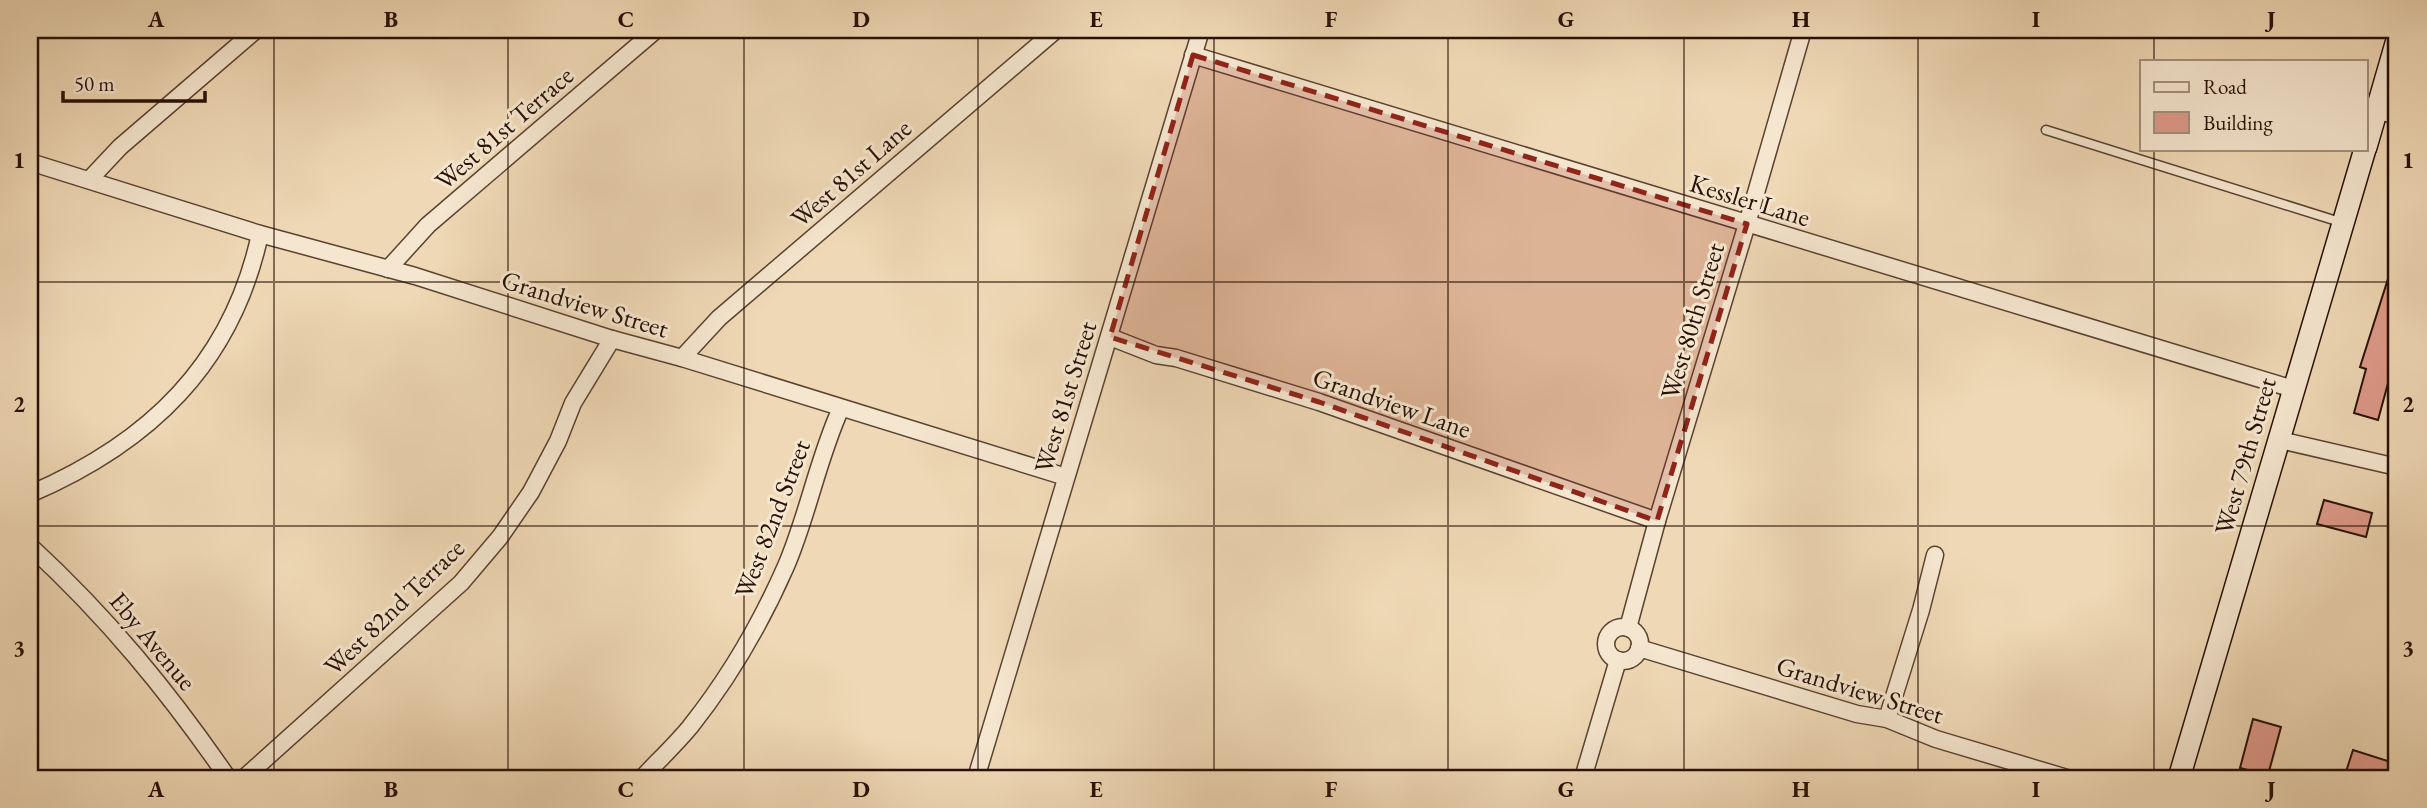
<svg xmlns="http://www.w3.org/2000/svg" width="2427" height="808" viewBox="0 0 2427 808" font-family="'EB Garamond',serif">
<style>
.building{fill:#df9a8a;stroke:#271003;stroke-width:2}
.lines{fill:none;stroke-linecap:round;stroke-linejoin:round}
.lane-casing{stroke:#594230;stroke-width:11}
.street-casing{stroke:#594230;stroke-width:19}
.secondary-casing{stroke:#271003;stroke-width:24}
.lane{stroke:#f5e6cf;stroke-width:8}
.street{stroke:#f5e6cf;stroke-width:16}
.secondary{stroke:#f5e6cf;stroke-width:21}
.marked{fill:#8f2418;fill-opacity:0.2;stroke:#8f2418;stroke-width:5;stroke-dasharray:14 9;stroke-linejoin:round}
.grid{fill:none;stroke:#271003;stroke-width:2;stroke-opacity:0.55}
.labels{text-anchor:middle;stroke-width:6;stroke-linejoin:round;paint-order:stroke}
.street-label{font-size:26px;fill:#271003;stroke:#f5e6cf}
.neatline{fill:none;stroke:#271003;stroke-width:2.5}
.grid-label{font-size:23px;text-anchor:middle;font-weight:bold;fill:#271003}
</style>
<rect width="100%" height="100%" fill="#efd8b5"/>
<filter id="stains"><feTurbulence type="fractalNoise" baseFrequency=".00286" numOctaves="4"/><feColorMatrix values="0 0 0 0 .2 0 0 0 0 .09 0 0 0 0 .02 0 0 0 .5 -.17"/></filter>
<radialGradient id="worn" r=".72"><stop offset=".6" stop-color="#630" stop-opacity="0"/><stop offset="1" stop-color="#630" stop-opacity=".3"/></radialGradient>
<g class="building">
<path d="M2393 263H2397V378L2390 376 2378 420 2354 413 2366 369 2360 367Z"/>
<path d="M2324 500 2372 513 2366 537 2317 524Z"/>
<path d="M2253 719 2281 727 2268 775 2240 768Z"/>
<path d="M2353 750 2397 764V778H2344Z"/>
</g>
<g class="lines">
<defs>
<path id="lane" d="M2046 130 2340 222"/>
<g id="street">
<path d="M1193 55 2293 389"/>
<path d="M2377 110 2397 116"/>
<path d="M30 162 260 234 415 276 612 339 682 358 1066 477"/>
<path d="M89 180 120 147 256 30"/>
<path d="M388 269 428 225 656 30"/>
<path d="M1110 337 1156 355 1176 358 1319 402 1657 521"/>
<path d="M682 358 719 318 1056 30"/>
<path d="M2280 440 2397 467"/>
<path d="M30 494C149 443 232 364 260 234"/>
<path d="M30 546C107 617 168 691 228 778"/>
<circle cx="1623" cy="644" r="17"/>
<path d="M1628 628 1657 521 1747 224 1803 30"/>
<path d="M1639 648 1857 714 1887 719 1936 739 2067 778"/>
<path d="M1887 719 1921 610 1935 555"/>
<path d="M244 778 461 583 500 537 531 492 558 441 573 403 612 339"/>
<path d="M642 778C658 761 675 745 690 727 729 678 761 623 786 566 808 515 818 458 841 408"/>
<path d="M976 778 1201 30"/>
<path d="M1583 778 1618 660"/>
</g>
<g id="secondary">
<path d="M2366 147 2397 40"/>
<path d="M2179 778 2365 149"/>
</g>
</defs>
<use href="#lane" class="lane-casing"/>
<use href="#street" class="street-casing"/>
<use href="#secondary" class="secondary-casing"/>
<use href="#lane" class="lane"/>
<use href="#street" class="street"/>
<use href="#secondary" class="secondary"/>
</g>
<path class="marked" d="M1193 55 1747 224 1657 521 1319 402 1110 337Z"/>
<path class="grid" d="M274 30V778M508 30V778M744 30V778M978 30V778M1214 30V778M1448 30V778M1684 30V778M1918 30V778M2154 30V61M2154 149V778M30 282H2397M30 526H2397"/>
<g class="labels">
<g class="street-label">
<text transform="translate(504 128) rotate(-41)" y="9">West 81st Terrace</text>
<text transform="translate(851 173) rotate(-41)" y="9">West 81st Lane</text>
<text transform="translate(1750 200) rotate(17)" y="9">Kessler Lane</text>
<text transform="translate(585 304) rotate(17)" y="9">Grandview Street</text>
<text transform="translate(1692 321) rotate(-73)" y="9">West 80th Street</text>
<text transform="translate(1065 397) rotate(-73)" y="9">West 81st Street</text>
<text transform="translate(1392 403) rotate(19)" y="9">Grandview Lane</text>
<text transform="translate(2245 456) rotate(-74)" y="9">West 79th Street</text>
<text transform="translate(772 519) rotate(-69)" y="9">West 82nd Street</text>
<text transform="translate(394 607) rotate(-44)" y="9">West 82nd Terrace</text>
<text transform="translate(153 641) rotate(50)" y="9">Eby Avenue</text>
<text transform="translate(1860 690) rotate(17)" y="9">Grandview Street</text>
</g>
</g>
<rect width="2427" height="808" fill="none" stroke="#efd8b5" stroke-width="77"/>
<rect x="2140" y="60" width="228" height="91" fill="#f5e6cf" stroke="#a3907d" stroke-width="2"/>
<rect x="2154" y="82" width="35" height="10" fill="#f5e6cf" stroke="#a3907d" stroke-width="2"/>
<text x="2203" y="94" font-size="21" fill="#271003">Road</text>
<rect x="2154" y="112" width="35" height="21" fill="#df9a8a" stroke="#a3907d" stroke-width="2"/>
<text x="2203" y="130" font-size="21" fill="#271003">Building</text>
<path d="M63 91v10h142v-10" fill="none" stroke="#271003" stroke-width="3.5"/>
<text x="74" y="91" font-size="21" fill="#271003" stroke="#f5e6cf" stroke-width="5" paint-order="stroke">50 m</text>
<rect x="38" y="38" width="2350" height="732" class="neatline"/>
<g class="grid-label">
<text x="156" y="27">A</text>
<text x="391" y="27">B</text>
<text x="626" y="27">C</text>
<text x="861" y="27">D</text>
<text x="1096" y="27">E</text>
<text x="1331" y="27">F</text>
<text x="1566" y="27">G</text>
<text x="1801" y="27">H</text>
<text x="2036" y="27">I</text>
<text x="2271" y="27">J</text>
<text x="19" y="168">1</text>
<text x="2408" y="168">1</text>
<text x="19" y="412">2</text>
<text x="2408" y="412">2</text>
<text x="19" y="656">3</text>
<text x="2408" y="656">3</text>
<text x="156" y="797">A</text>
<text x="391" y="797">B</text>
<text x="626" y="797">C</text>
<text x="861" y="797">D</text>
<text x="1096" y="797">E</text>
<text x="1331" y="797">F</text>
<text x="1566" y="797">G</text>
<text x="1801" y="797">H</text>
<text x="2036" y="797">I</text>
<text x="2271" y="797">J</text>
</g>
<rect width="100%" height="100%" filter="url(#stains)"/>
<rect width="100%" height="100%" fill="url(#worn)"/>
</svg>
